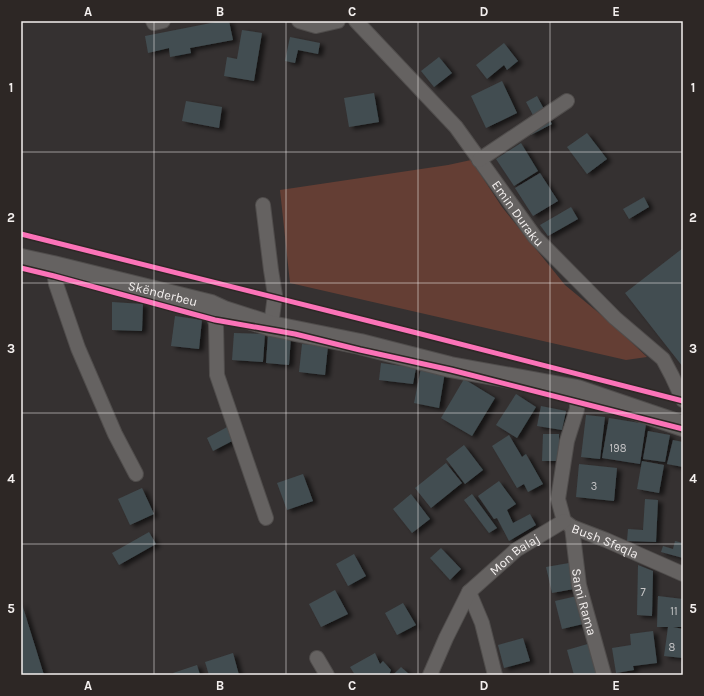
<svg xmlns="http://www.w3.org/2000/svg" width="704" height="696" viewBox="0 0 704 696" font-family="Karla,sans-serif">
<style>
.green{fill:#643e34}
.building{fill:#424d51;filter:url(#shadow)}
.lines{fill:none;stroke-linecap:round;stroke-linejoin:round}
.street-casing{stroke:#504d4c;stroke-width:16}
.secondary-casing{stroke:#504d4c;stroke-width:22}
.street{stroke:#656261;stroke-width:14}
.secondary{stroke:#656261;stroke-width:20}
.cycleway-casing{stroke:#2d2725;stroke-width:8}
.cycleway{stroke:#fb73b8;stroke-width:5}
.grid{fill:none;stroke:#f3efee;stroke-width:1;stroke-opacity:0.55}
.labels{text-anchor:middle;stroke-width:3;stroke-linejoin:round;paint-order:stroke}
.number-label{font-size:11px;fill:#c7c6c7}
.street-label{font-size:13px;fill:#f3efee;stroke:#2d2725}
.neatline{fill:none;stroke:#f3efee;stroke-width:1.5}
.grid-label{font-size:13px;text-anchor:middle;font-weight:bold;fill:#f3efee}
</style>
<defs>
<filter id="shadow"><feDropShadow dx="4.5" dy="2.5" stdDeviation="2" flood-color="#0009"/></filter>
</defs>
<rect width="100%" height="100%" fill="#353131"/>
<path class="green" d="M471 160 502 207 565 285 611 323 647 357 626 360 290 283 280 190 448 165Z"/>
<g class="building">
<path d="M221 21H229L233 40 190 48 191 53 170 57 169 48 148 53 145 36Z"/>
<path d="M242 30 262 33 254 81 224 76 227 57 237 59Z"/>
<path d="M290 37 320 43 318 54 298 50 295 63 285 61Z"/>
<path d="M504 43 518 61 507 70 504 65 487 79 476 65Z"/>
<path d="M439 57 452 73 434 87 421 71Z"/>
<path d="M502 81 517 113 486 128 471 96Z"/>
<path d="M374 93 379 122 349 127 344 98Z"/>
<path d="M537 96 552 124 531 135 524 122 534 117 526 102Z"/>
<path d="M186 101 222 107 219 128 182 121Z"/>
<path d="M587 133 607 159 587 174 567 147Z"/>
<path d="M521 143 538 171 514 186 496 159Z"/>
<path d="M540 173 558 201 533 216 515 188Z"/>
<path d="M644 197 649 207 629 219 623 209Z"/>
<path d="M571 207 578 219 548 236 540 225Z"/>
<path d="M683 248V367L625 293Z"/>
<path d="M112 302 143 304 142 331 112 330Z"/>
<path d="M175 316 202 320 199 349 171 346Z"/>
<path d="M234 333 265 334 263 362 232 360Z"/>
<path d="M268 335 291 336 289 365 266 363Z"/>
<path d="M302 344 328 346 325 375 299 372Z"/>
<path d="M381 363 416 368 413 384 379 380Z"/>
<path d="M421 368 445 372 439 408 414 403Z"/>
<path d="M464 379 495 398 472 436 441 418Z"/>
<path d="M516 394 536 407 517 438 496 425Z"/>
<path d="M541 406 566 411 562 430 537 426Z"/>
<path d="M586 415 605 417 600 459 581 457Z"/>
<path d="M609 418 646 424 640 464 602 458Z"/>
<path d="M229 426 236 439 213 451 207 438Z"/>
<path d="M648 431 670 435 665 462 643 459Z"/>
<path d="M543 434H559V461H542Z"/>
<path d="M509 435 522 457 526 454 543 484 528 492 524 484 517 488 492 446Z"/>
<path d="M673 440 683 442V467L667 464Z"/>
<path d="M464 445 483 470 465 484 446 459Z"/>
<path d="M642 461 664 465 659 493 637 489Z"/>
<path d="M446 463 462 483 431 508 415 488Z"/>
<path d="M579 464 617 468 614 501 576 497Z"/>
<path d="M303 474 313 501 287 510 277 483Z"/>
<path d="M499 481 516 504 507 510 513 523 530 514 536 525 509 541 497 518 494 519 478 496Z"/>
<path d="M142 488 154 514 130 525 118 499Z"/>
<path d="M411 494 430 519 412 533 393 509Z"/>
<path d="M472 494 497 528 489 533 464 500Z"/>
<path d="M645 499 658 500 656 542 627 541 628 529 643 530Z"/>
<path d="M149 532 156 544 119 565 112 553Z"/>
<path d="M675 541 683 543V558L661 552 663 546 673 549Z"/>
<path d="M441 548 461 569 450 580 430 558Z"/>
<path d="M354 554 366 576 348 586 336 564Z"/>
<path d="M569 563 574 589 552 593 546 567Z"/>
<path d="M638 565 653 571 652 616 637 615Z"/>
<path d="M335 590 348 614 321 627 309 604Z"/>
<path d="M577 596 583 624 562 629 555 601Z"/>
<path d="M658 596 683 599V627H673L683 629V658L664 656 668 627H657Z"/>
<path d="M21 601 44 675H21Z"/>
<path d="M403 603 416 625 397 635 385 613Z"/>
<path d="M653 631 657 663 633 666 634 670 616 673 612 648 631 645 630 634Z"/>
<path d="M523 638 530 661 504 668 498 645Z"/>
<path d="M591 643 601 675H574L567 650Z"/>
<path d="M233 653 239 675H209L205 662Z"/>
<path d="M375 653 380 664 383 661 391 670 389 675H355L350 667Z"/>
<path d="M197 665 200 675H174L173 673Z"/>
<path d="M401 667 410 675H393Z"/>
</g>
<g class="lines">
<defs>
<g id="street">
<path d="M153 21 154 23 163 21"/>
<path d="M299 21 316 26 338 21"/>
<path id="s1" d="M356 21 456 127 535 237 615 318 663 359 672 376 683 400"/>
<path d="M479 160 567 101"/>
<path d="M263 205 271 270 275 295 271 326"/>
<path d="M53 266 56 284 78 348 115 434 136 474"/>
<path d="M211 305 216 324 217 375 266 518"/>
<path id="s2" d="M577 390V409L567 441 558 499 564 521 572 527 606 540 683 574"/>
<path id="s3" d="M572 527 579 585 604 675"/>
<path d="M469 592 482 623 495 675"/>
<path d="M317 658 327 675"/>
<path id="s4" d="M430 675 446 638 469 592 516 550 564 521"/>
</g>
<g id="secondary">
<path id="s5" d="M21 259 53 266 211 305 224 311 271 326 360 344 450 367 577 390 683 426"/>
</g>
</defs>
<use href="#street" class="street-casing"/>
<use href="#secondary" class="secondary-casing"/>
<use href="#street" class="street"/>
<use href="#secondary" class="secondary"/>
<defs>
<g id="cycleway">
<path d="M21 234 417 333 683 401"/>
<path d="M21 268 54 276 215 320 295 334 360 350 451 370 577 402 683 429"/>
</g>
</defs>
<use href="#cycleway" class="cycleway-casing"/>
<use href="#cycleway" class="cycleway"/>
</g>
<path class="grid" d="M154 21V675M286 21V675M418 21V675M550 21V675M21 152H683M21 283H683M21 413H683M21 544H683"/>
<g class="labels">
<g class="number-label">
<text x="618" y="452">198</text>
<text x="594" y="490">3</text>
<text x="643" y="596">7</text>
<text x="674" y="615">11</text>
<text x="672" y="651">8</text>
</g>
<g class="street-label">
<text dy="5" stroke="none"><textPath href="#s1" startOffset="252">Emin Duraku</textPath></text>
<text dy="5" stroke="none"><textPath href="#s5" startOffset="146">Skënderbeu</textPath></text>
<text dy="5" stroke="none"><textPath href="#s2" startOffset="180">Bush Sfeqla</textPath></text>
<text dy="5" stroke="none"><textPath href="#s4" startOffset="151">Mon Balaj</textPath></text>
<text dy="5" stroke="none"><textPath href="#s3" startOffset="76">Sami Rama</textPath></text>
</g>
</g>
<rect width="704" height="696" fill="none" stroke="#2d2725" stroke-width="44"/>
<rect x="22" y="22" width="660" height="652" class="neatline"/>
<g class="grid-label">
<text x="88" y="16">A</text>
<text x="220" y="16">B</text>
<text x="352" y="16">C</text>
<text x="484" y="16">D</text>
<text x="616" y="16">E</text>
<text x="11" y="92">1</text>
<text x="693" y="92">1</text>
<text x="11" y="222">2</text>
<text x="693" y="222">2</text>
<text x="11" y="353">3</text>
<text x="693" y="353">3</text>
<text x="11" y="483">4</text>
<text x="693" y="483">4</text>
<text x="11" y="613">5</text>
<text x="693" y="613">5</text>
<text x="88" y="690">A</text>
<text x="220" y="690">B</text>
<text x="352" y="690">C</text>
<text x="484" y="690">D</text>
<text x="616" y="690">E</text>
</g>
</svg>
